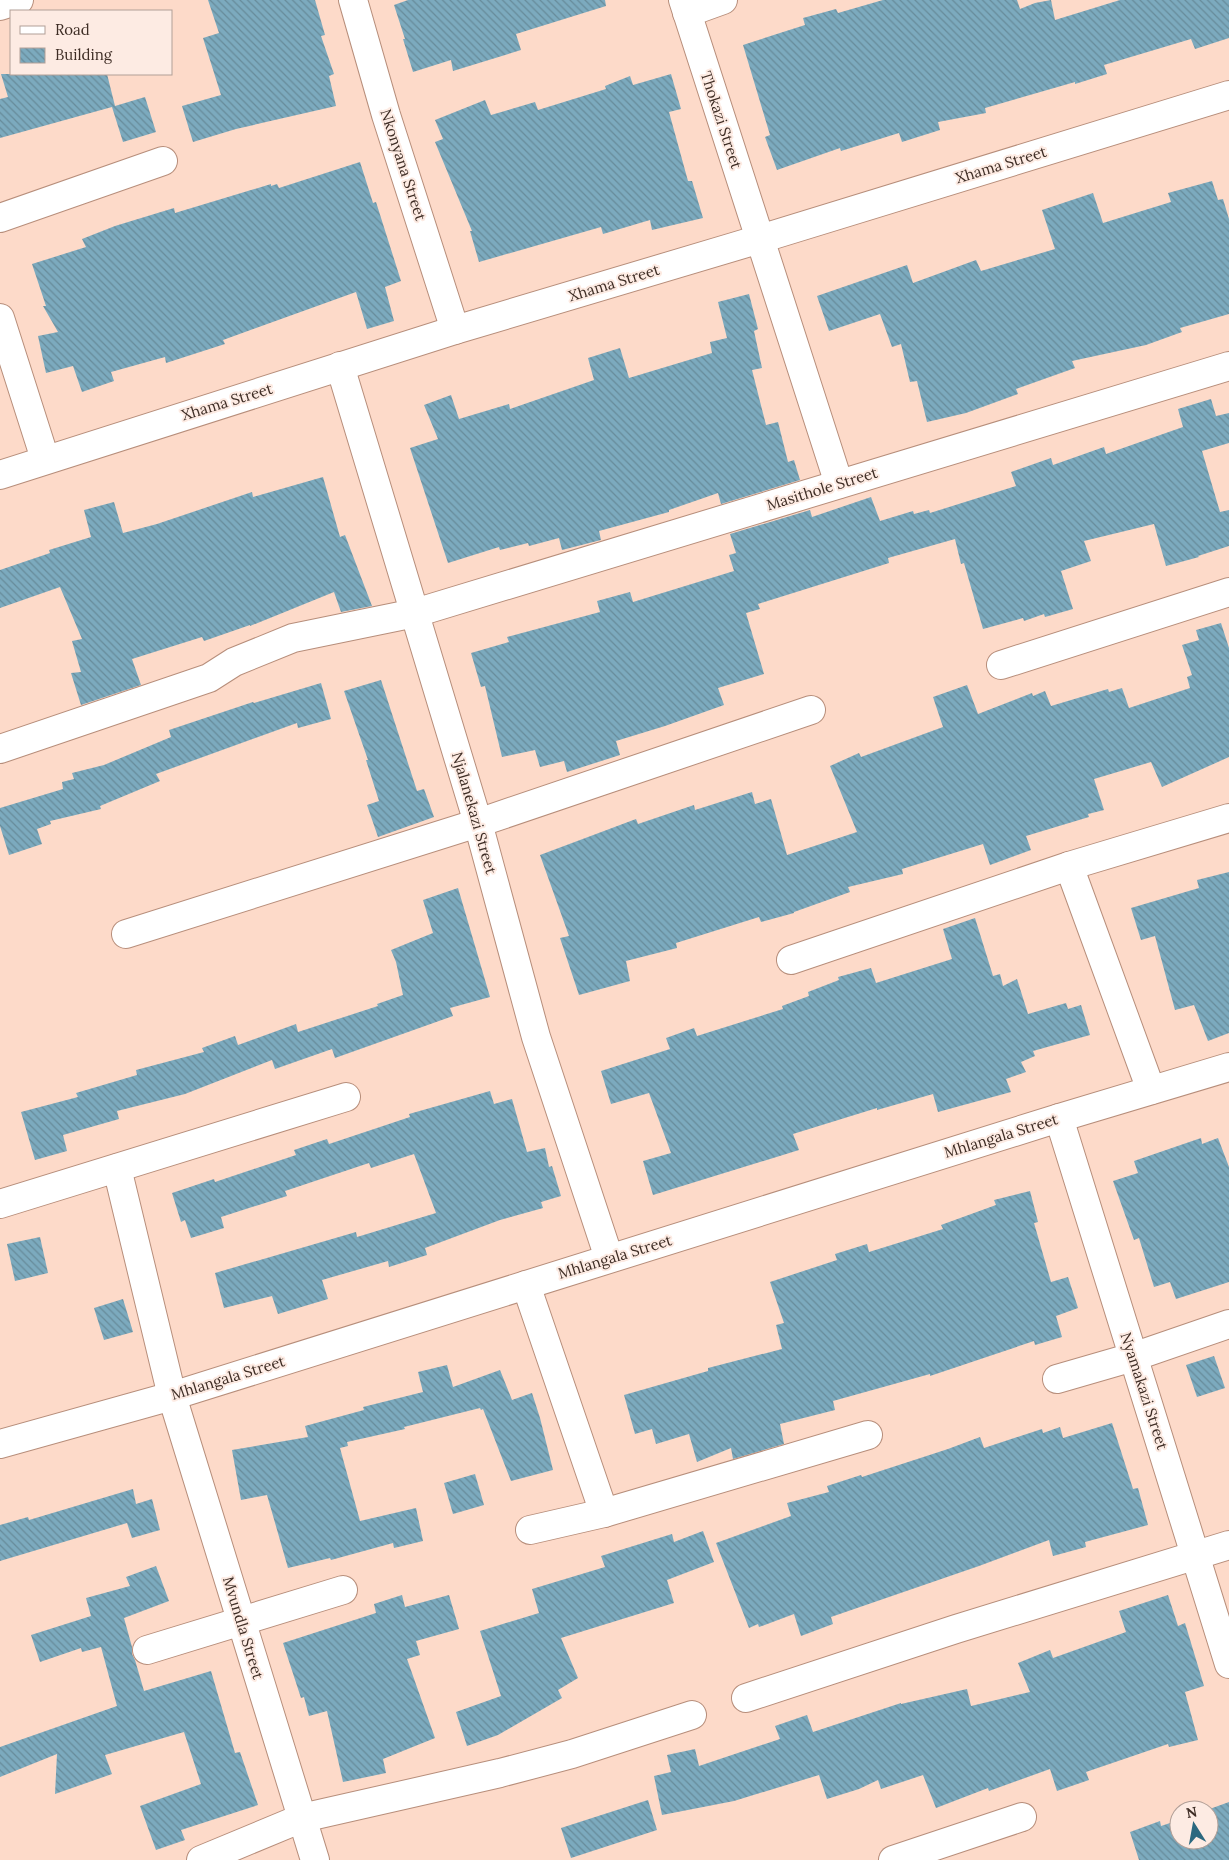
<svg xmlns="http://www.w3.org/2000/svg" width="1229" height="1860" viewBox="0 0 1229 1860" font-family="Lora,serif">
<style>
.building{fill:url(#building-back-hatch)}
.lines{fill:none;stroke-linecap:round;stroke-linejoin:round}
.minor-casing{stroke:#b78e7b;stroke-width:30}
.minor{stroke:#fff;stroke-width:28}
.labels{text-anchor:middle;stroke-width:4;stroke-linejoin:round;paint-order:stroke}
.street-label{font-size:15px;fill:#3e2d25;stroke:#fdebe3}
</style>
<defs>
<pattern id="building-back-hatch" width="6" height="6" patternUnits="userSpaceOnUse" patternTransform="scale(1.25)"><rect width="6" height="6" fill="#7caabe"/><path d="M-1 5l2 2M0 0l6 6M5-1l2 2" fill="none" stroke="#678b9a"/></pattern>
</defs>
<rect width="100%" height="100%" fill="#fddac9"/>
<g class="building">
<path d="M208 0H315L325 35 321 36 334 74 329 76 336 106 236 129 193 142 182 106 221 95 203 38 219 33Z"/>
<path d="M408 0H605L606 6 516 34 521 50 453 71 451 60 413 72 403 39H405L394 5Z"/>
<path d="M883 0H1017L1020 9 1035 3 1051 0 1055 20 1120 0H1229V38L1195 49 1191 39 1104 65 1107 74 1075 84V82L985 108 986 113 938 122 940 130 902 142 899 133 841 151 840 148 777 170 765 137 770 135 743 45 805 25 803 18 836 9 838 13Z"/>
<path d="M1 74H107L115 106 145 97 156 132 123 142 112 107 0 138V99L8 97Z"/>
<path d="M671 74 681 109 669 112 688 181H692L703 218 652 230 650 220 603 234 601 227 479 262 470 231H472L435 142 443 139 435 120 485 100 491 115 535 102 538 110 606 89 605 86 630 76 633 85Z"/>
<path d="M360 162 373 203 376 202 401 281 385 287 394 321 367 329 356 292 223 340 225 344 166 363 165 357 111 372 114 381 82 392 73 366 46 373 38 336 58 332 43 306H46L32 264 86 247 82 239 115 226 174 208 175 213 271 184V186L277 184 279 188Z"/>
<path d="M1212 181 1218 200 1223 199 1229 219V314L1180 328 1182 332 1146 345 1072 361 1075 368 1016 389 1018 394 966 413 927 422 917 381 910 382 901 344 892 347 880 314 829 331 817 296 907 265 913 283 976 260 981 271 1055 249 1042 210 1093 193 1103 223 1171 202 1168 193Z"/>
<path d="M749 294 758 329 754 331 762 368 752 370 766 425 778 422 788 462 794 460 800 480 721 504 718 493 669 510V512L599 531 601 540 562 550 559 538 529 546 528 543 500 550 499 547 448 563 410 448 438 439 424 405 451 395 459 419 509 404 510 409 594 380 588 358 620 348 629 378 712 353 710 342 727 338 718 302Z"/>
<path d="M1211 399 1216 416 1229 413V443L1202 451 1220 512 1229 510V546L1198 556 1199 557 1166 566 1154 524 1084 541 1091 561 1061 571 1073 609 1045 617 1044 614 1024 621 1023 618 983 629 964 563 961 564 955 539 888 558 889 563 758 604 760 609 746 613 764 674 718 688 724 705 665 726 616 741 620 755 567 772 564 761 540 767 535 750 502 757 485 686 481 687 471 653 509 642 507 637 600 612 597 601 630 592 633 602 734 571 729 555 736 553 730 534 810 510 812 517 871 497 880 521 913 511 914 514 929 510 930 513 1016 486 1011 472 1051 458 1053 465 1104 447 1106 454 1183 427 1178 409Z"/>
<path d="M323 477 340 537 345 535 372 606 341 612 334 592 250 626V625L204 641 202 637 132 659 141 685 81 705 71 673 81 672 72 641 82 639 60 587 0 608V570L50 553 49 550 91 537 84 510 114 502 123 533 157 524 252 492 253 497Z"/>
<path d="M1221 623 1229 648V757L1162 787 1151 762 1094 779 1104 810 1088 814 1089 817 1026 836 1031 850 990 865 983 844 902 869 903 874 848 887 850 892 794 912V913L761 922 759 917 676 943 677 948 626 961 630 981 579 995 560 938 569 936 540 855 636 819 638 824 694 805 695 810 752 792 755 804 771 799 787 855 857 832 830 766 859 753 861 757 943 727 933 697 967 685 978 714 1032 693 1033 696 1045 691 1051 706 1108 689 1109 692 1122 688 1129 708 1190 688 1187 677 1192 675 1182 645 1199 640 1196 630Z"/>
<path d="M381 680 417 791 424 789 434 817 378 837 367 805 379 801 366 760H368L344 691Z"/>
<path d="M321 683 331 719 298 728 297 723 156 774 160 781 100 806 101 809 50 821 51 824 37 829 42 844 9 855 0 826V808L63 789 62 782 74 779 72 773 104 765 171 737 169 730 253 702 254 703Z"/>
<path d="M1229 872V1033L1208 1041 1194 1005 1175 1010 1155 936 1141 940 1131 908 1199 888 1197 880Z"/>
<path d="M458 888 490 997 450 1008 453 1016 335 1058 332 1049 275 1069 272 1060 185 1094 117 1111 119 1119 63 1135 67 1151 35 1160 21 1112 78 1097 76 1093 137 1075 136 1070 204 1052 202 1048 235 1036 238 1045 296 1024 298 1032 378 1006 377 1004 403 995 396 962 391 950 433 933 423 900Z"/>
<path d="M975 918 993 976 1000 974 1003 986 1017 979 1028 1014 1066 1003 1068 1009 1081 1005 1090 1035 1033 1051 1035 1056 1021 1062 1026 1072 1006 1079 1011 1092 938 1112 933 1094 877 1110V1108L793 1134 799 1150 653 1195 643 1161 671 1153 649 1093 611 1104 601 1071 670 1049 666 1038 694 1028 697 1036 783 1009 782 1006 809 996 808 992 839 980 838 977 871 968 876 983 952 959 943 929Z"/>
<path d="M490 1091 494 1104 512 1099 527 1152 545 1148 549 1167 552 1166 561 1196 541 1202 543 1208 500 1220 425 1248 427 1255 389 1267 388 1261 322 1280 328 1299 278 1314 272 1296 224 1308 215 1273 356 1232 357 1237 436 1213 414 1154 371 1168 369 1163 285 1191 287 1196 221 1217 224 1228 191 1238 185 1220 181 1222 172 1193 214 1179 215 1182 296 1155 294 1150 327 1139 329 1144 410 1117 409 1114Z"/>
<path d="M1201 1138 1202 1144 1218 1138 1229 1167V1282L1176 1299 1170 1282 1154 1287 1139 1238 1134 1240 1113 1181 1138 1173 1134 1161Z"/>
<path d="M1030 1191 1038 1222 1034 1223 1051 1282 1068 1277 1078 1308 1056 1316 1062 1337 1035 1345 1034 1341 930 1376V1374L833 1401 835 1410 780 1424 784 1444 733 1459 731 1448 697 1462 689 1434 656 1444 652 1429 635 1434 624 1395 708 1371V1368L782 1349 776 1325 784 1323 770 1282 837 1260 835 1254 867 1244 869 1252 943 1229 941 1225 996 1205 994 1200Z"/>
<path d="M40 1237 48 1273 15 1281 7 1244Z"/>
<path d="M123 1299 133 1332 104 1340 94 1308Z"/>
<path d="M1214 1356 1225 1388 1197 1397 1186 1365Z"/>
<path d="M447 1365 453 1387 500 1370 512 1400 532 1393 540 1418 553 1470 511 1481 483 1409 481 1410 480 1408 404 1427 405 1429 347 1442 348 1446 340 1448 360 1521 416 1508 423 1541 394 1548 393 1543 331 1560 330 1558 288 1568 267 1495 241 1500 232 1450 308 1437 305 1426 364 1410 363 1407 423 1392 418 1372Z"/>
<path d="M1112 1423 1133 1489 1138 1488 1148 1525 1085 1542 1086 1547 1053 1556 1049 1540 979 1566 831 1617 833 1624 801 1636 794 1614 759 1627 758 1624 749 1628 716 1543 791 1516 787 1503 829 1492 827 1486 861 1475 862 1477 948 1449 980 1437 984 1448 1042 1429 1043 1433 1060 1427 1063 1438Z"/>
<path d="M475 1474 484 1505 453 1514 444 1483Z"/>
<path d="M133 1489 136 1504 152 1499 160 1530 132 1538 127 1523 0 1561V1525L28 1517 29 1520Z"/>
<path d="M703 1531 714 1562 667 1580 674 1603 561 1638 578 1678 558 1690 562 1698 498 1735 467 1746 456 1712 501 1696 480 1631 539 1613 532 1589 605 1567 601 1556 672 1534 674 1542Z"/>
<path d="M156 1566 169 1601 124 1618 132 1647V1654L135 1660 144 1691 211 1671 235 1753 240 1752 258 1805 181 1830 185 1840 156 1850 140 1806 201 1784 184 1732 105 1755 112 1774 55 1794 57 1754 0 1777V1747L117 1706 101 1647 82 1652 81 1648 40 1662 31 1635 91 1616 86 1598 130 1586 126 1577Z"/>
<path d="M402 1595 405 1607 449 1595 459 1629 416 1641 420 1655 407 1659 435 1738 383 1759 386 1773 343 1782 327 1711 309 1716 304 1697 301 1698 283 1643 376 1613 374 1604Z"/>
<path d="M1168 1595 1178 1626 1185 1623 1204 1686 1185 1692 1198 1740 1169 1747 1168 1744 1086 1772 1089 1780 1057 1791 1050 1769 989 1791 988 1788 936 1808 923 1775 881 1789 878 1780 859 1789 827 1799 819 1775 734 1801 662 1815 654 1776 671 1772 667 1755 695 1749 699 1766 780 1739 775 1726 807 1715 813 1732 901 1703V1704L967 1689 971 1706 1030 1692 1018 1663 1050 1650 1053 1658 1126 1632 1119 1611Z"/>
<path d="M648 1800 657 1830 571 1858 561 1828Z"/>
<path d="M1229 1802V1860H1139L1130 1832 1160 1821 1161 1826 1179 1820V1840H1209V1810H1207Z"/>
</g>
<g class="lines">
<defs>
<g id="minor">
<path d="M353 0 386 115 455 330"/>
<path d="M683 0 839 484"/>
<path d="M0 6 19 0"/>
<path d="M687 13 723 0"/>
<path d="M0 218 163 161"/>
<path d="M0 318 45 459"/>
<path d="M340 366 478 823 536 1037 609 1258"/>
<path d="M0 475 455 330 760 239 1229 95"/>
<path d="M1001 665 1229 592"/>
<path d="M0 749 209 678 234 662 293 638 415 613 1229 366"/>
<path d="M1069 866 1151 1090"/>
<path d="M126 934 478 823 811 710"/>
<path d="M791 960 1069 866 1229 818"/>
<path d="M1059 1118 1229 1664"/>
<path d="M117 1168 172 1396 315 1860"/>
<path d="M0 1204 346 1097"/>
<path d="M526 1285 604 1513"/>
<path d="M1057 1379 1133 1357 1229 1324"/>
<path d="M0 1444 172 1396 1059 1118 1229 1067"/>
<path d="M530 1530 604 1513 868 1435"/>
<path d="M147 1650 343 1590"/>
<path d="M746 1698 956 1629 1229 1545"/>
<path d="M201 1860 302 1818 500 1773 572 1754 692 1715"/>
<path d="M893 1860 1022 1817"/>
</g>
</defs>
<use href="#minor" class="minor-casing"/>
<use href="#minor" class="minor"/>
</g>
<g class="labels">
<g class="street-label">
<text transform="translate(721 120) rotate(72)" y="5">Thokazi Street</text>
<text transform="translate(403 165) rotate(72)" y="5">Nkonyana Street</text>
<text transform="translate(1001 165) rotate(-17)" y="5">Xhama Street</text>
<text transform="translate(614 283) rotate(-17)" y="5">Xhama Street</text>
<text transform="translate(227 402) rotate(-17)" y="5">Xhama Street</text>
<text transform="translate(822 489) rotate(-17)" y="5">Masithole Street</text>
<text transform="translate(474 813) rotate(74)" y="5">Njalanekazi Street</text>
<text transform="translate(1001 1136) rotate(-17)" y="5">Mhlangala Street</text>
<text transform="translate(615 1257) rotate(-17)" y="5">Mhlangala Street</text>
<text transform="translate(228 1378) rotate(-17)" y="5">Mhlangala Street</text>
<text transform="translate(1144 1391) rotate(72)" y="5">Nyamakazi Street</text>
<text transform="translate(243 1628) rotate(73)" y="5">Mvundla Street</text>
</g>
</g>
<rect x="10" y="10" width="162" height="65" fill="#fdebe3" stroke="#b19f97"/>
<rect x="20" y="26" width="25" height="8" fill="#ffffff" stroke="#b19f97"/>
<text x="55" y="35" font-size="15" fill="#3e2d25">Road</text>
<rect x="20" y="48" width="25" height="15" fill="url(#building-back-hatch)" stroke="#b19f97"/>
<text x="55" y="60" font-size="15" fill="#3e2d25">Building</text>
<g transform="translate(1194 1825) rotate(349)"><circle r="24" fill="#fdebe3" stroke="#b19f97"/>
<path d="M0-4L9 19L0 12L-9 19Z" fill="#2c687f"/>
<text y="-8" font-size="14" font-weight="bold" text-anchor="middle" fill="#3e2d25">N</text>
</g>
</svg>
